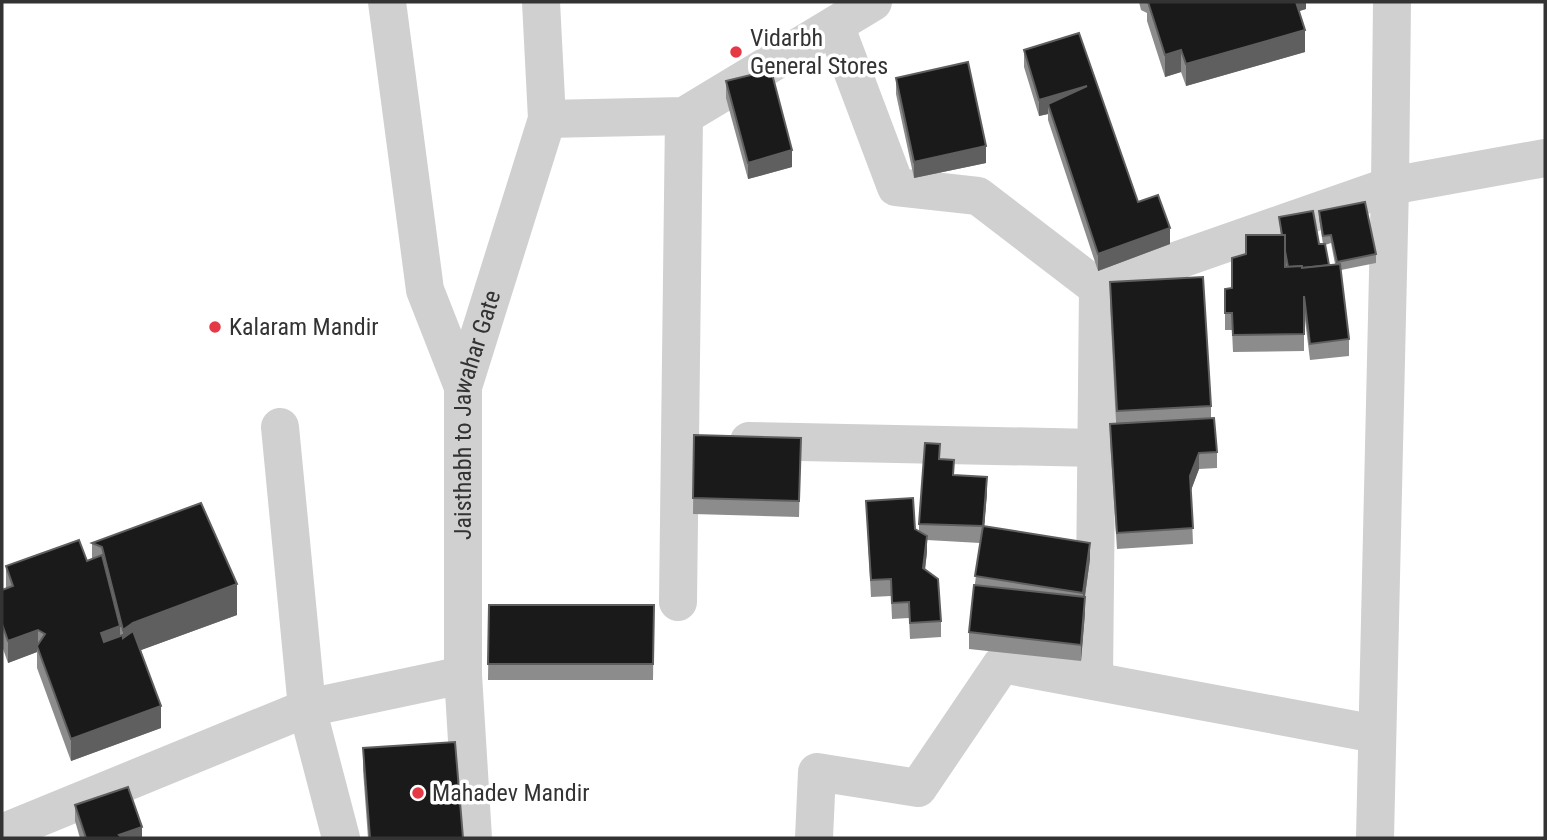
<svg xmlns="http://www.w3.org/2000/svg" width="1547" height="840" viewBox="0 0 1547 840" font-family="'Roboto Condensed',sans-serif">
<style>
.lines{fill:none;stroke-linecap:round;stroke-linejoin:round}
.minor{stroke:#d0d0d0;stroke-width:38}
.wall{fill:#8c8c8c;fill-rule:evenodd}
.shaded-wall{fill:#5f5f5f}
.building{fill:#1a1a1a;stroke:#5f5f5f;stroke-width:2}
.poi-dot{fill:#e63946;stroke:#fff;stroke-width:2.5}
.labels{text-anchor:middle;stroke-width:7;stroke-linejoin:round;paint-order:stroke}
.poi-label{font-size:24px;fill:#333;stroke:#fff;text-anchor:start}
.street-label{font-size:24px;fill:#333;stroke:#fff}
</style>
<rect width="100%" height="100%" fill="#fff"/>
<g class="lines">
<g class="minor">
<path d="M387 2 425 290 463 387"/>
<path d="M835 25 896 187 978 196 1098 288"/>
<path d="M547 119 684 116 873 2"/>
<path d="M280 427 307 708 341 838"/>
<path d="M749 441 1097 448"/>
<path d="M678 602 684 116"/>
<path d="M1094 680 1098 288 1390 186 1545 158"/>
<path d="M2 833 307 708 463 675"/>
<path id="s1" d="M473 838 463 675V387L547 119 541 2"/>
<path d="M814 838 817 772 918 788 1002 664 1376 734"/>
<path d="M1375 838 1390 186 1392 2"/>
</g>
</g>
<g class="wall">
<path d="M1139 2H1306V9L1299 11 1305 52 1186 86 1181 72 1165 77 1147 21V13L1141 10Z"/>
<path d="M1024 50 1138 202 1170 244 1098 271 1048 120V114L1039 116 1024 67Z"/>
<path d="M896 78 986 163 914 178 896 94Z"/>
<path d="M726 81 792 167 748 179 726 98Z"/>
<path d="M1319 211 1376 254V263L1341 270 1349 339V356L1310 360 1304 312V351L1233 352 1232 330H1225V289L1232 288 1246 254 1281 235 1279 217 1319 244H1323L1319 219ZM1331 243 1335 264 1329 265 1325 245Z"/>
<path d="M1110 282 1211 406V418L1217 452V468L1199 469 1191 490 1193 544 1117 549 1110 440V424H1116L1110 304Z"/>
<path d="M694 435 801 438 799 517 693 514Z"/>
<path d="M940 459 954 475 987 493 984 527 1090 559 1085 596V613L1081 661 969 649V632L980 543 927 540V552L925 570 941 621V637L910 639 909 618 892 619 891 596 871 597 866 501 919 531V524Z"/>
<path d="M201 503 237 615 141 650 161 728 71 761 37 668V652L8 663 2 646V590L6 588V566L87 561 92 559V543Z"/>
<path d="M489 605H654L653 680H488Z"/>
<path d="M363 748 463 838H368L363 770Z"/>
<path d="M75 805 142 838H80L75 821Z"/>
</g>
<g class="shaded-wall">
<path d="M1293 2H1306V9L1293 13Z"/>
<path d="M1305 30V52L1186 86V64Z"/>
<path d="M1181 50V72L1165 77V55Z"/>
<path d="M1087 86 1048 104V114L1039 116V100Z"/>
<path d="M986 146V163L914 178V162Z"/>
<path d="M792 150V167L748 179V163Z"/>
<path d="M1170 228V244L1098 271V254Z"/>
<path d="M1199 453V469L1190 493V476Z"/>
<path d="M987 477V493L983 543V526Z"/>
<path d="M927 536V552L923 585V568Z"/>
<path d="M1090 543V559L1083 610V593Z"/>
<path d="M237 584V615L133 653 123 660V630L133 623Z"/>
<path d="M1085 597V613L1081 661V645Z"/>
<path d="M120 626V648L101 655V633Z"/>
<path d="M38 630V650L37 646V652L8 663V641Z"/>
<path d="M161 706V728L71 761V739Z"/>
<path d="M142 827V838H119V835Z"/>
</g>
<g class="building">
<path d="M1148 2H1296L1305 30 1186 64 1181 50 1165 55Z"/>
<path d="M1079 33 1138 202 1158 195 1170 228 1098 254 1048 104 1087 86 1039 100 1024 50Z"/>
<path d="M968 62 986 146 914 162 896 78Z"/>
<path d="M771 70 792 150 748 163 726 81Z"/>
<path d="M1365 202 1376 254 1337 262 1331 235 1323 236 1319 211Z"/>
<path d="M1313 211 1319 244H1325L1329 265 1302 268V266L1288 267 1285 251V235H1282L1279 217Z"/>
<path d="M1246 235H1285V267L1302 266V268L1340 264 1349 339 1310 344 1304 296V334L1233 335 1232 313H1225V289L1232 288V258L1246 254Z"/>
<path d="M1203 277 1211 406 1117 411 1110 282Z"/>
<path d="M1214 418 1217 452 1199 453 1190 476 1193 528 1117 533 1110 424Z"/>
<path d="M694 435 801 438 799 501 693 498Z"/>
<path d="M925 443 940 444 939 459 954 460 953 475 987 477 983 526 919 524Z"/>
<path d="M913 498 915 529 927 536 923 568 938 579 941 621 910 623 909 602 892 603 891 579 871 580 866 501Z"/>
<path d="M201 503 237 584 133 623 123 630 102 547 92 543Z"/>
<path d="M983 526 1090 543 1083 593 975 576Z"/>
<path d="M79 540 87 561 102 555 120 626 101 633 104 642 123 635V638L133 631 161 706 71 739 37 646 45 634 38 630 8 641 2 624V590L13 586 6 566Z"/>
<path d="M974 585 1085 597 1081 645 969 632Z"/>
<path d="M489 605H654L653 664H488Z"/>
<path d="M455 742 463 838H370L363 748Z"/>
<path d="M128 787 142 827 119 835 122 838H86L75 805Z"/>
</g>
<g class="poi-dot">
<circle cx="736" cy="52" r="7"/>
<circle cx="215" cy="327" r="7"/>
<circle cx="418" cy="793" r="7"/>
</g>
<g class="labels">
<g class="poi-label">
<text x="750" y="46">Vidarbh<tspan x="750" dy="28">General Stores</tspan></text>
<text x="229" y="335">Kalaram Mandir</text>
<text x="432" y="801">Mahadev Mandir</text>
</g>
<g class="street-label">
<text dy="8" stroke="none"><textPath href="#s1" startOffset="425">Jaisthabh to Jawahar Gate</textPath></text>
</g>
</g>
<rect width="1547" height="840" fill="none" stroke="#333333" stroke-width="7"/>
</svg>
